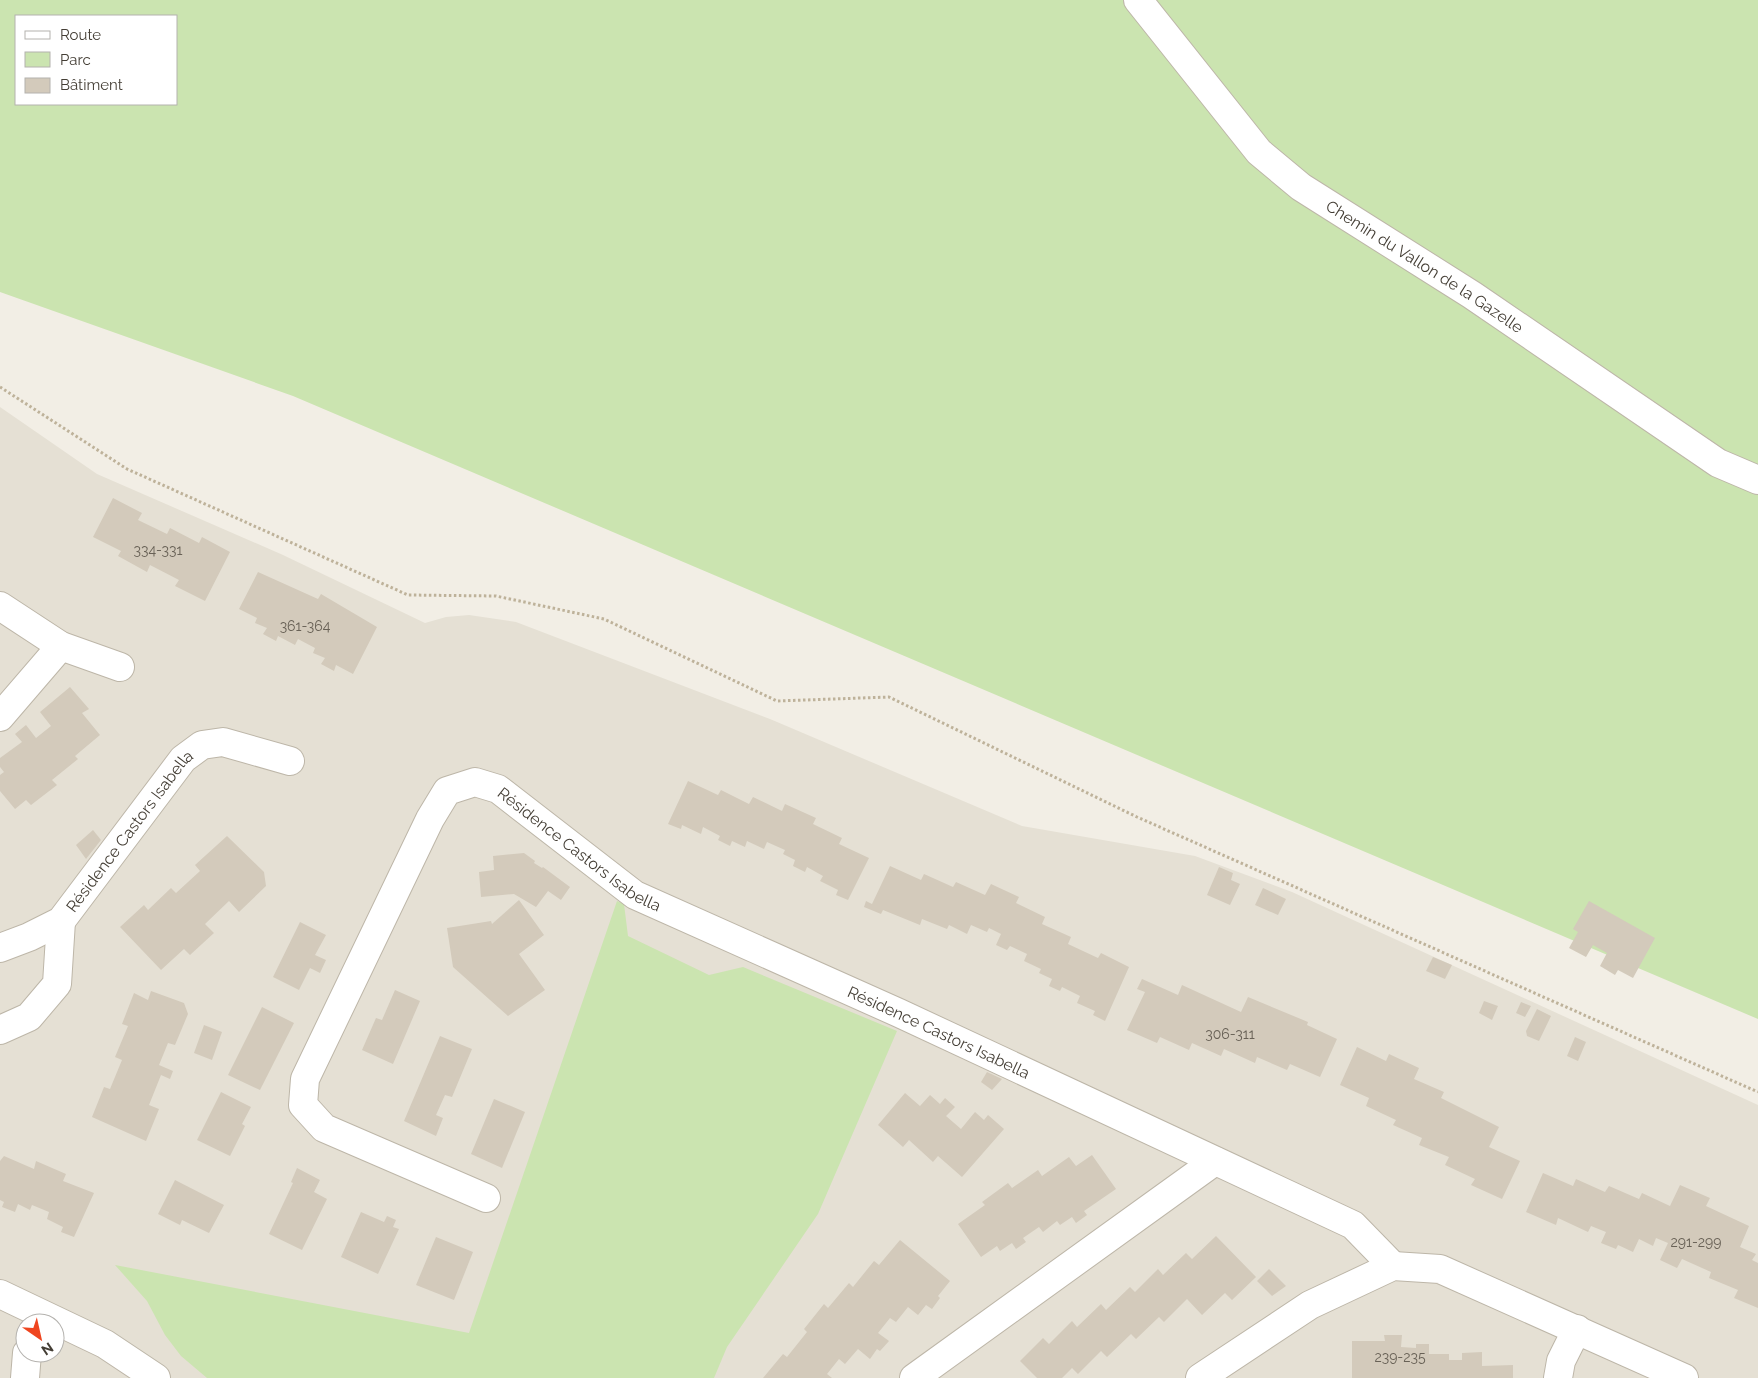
<svg xmlns="http://www.w3.org/2000/svg" width="1758" height="1378" viewBox="0 0 1758 1378" font-family="Raleway,sans-serif">
<style>
.residential{fill:#e5e0d4;fill-rule:evenodd}
.green{fill:#cbe4b0;fill-rule:evenodd}
.building{fill:#d3cabb}
.lines{fill:none;stroke-linecap:round;stroke-linejoin:round}
.minor-casing{stroke:#bdb6a8;stroke-width:30}
.path{stroke:#beb29a;stroke-width:3;stroke-dasharray:2.5 2.5;stroke-linecap:butt}
.minor{stroke:#fff;stroke-width:28}
.labels{text-anchor:middle;stroke-width:4;stroke-linejoin:round;paint-order:stroke}
.number-label{font-size:14px;fill:#686156}
.street-label{font-size:16px;fill:#443e35;stroke:#fff}
</style>
<rect width="100%" height="100%" fill="#f2eee5"/>
<path class="residential" d="M0 407 97 474 283 555 425 623 446 617 469 615 516 622 770 719 1022 826 1195 856 1292 892 1758 1105V1378H0ZM25 1323H55V1353H25Z"/>
<g class="green">
<path d="M0 0H1758V1019L293 396 0 292ZM16 16H176V104H16Z"/>
<path d="M617 901 624 904 628 936 709 975 743 967 897 1031 818 1214 727 1347 714 1378H207L181 1356 165 1335 147 1301 115 1265 469 1333Z"/>
</g>
<g class="building">
<path d="M113 498 142 513 138 520 167 534 170 528 199 543 202 537 230 552 205 601 175 586 179 580 150 565 147 572 118 556 121 551 93 537Z"/>
<path d="M258 572 318 599 321 594 377 627 353 674 336 665 334 671 321 664 325 658 313 653 315 648 298 639 295 645 278 636 276 641 263 634 267 628 255 623 257 618 239 609Z"/>
<path d="M70 687 89 709 82 713 100 735 75 756 78 759 52 780 57 785 31 805 26 800 15 809 0 791V775L4 772 0 767V758L22 742 15 734 26 725 36 738 51 726 40 712Z"/>
<path d="M688 781 718 795 721 790 749 804 753 797 782 811 785 804 816 818 813 824 842 838 839 844 869 858 848 900 836 895 838 890 820 881 823 876 807 867 805 872 793 866 795 860 783 854 785 850 767 842 764 849 747 841 745 847 732 841 730 846 718 840 720 836 703 827 701 834 682 825 681 829 668 824Z"/>
<path d="M93 830 101 840 86 859 76 845Z"/>
<path d="M227 836 264 872 266 886 239 912 229 901 205 924 214 933 190 955 184 949 161 970 120 927 144 905 148 910 171 888 176 893 200 871 195 865Z"/>
<path d="M524 853 535 861 534 863 542 868 543 867 570 887 561 900 548 891 536 907 514 894 481 897 479 872 494 870 493 856Z"/>
<path d="M890 866 921 880 924 874 953 887 956 882 985 895 991 884 1019 897 1016 903 1045 917 1042 924 1071 937 1068 944 1098 958 1101 953 1129 967 1105 1021 1093 1015 1095 1011 1077 1003 1080 996 1062 987 1060 991 1049 986 1052 979 1039 973 1041 969 1024 961 1027 954 1010 946 1007 950 996 945 1001 934 989 928 987 932 971 925 967 934 949 925 947 929 922 919 920 925 883 910 881 914 864 907 866 901 872 904Z"/>
<path d="M1219 867 1233 873 1231 880 1240 884 1230 905 1207 895Z"/>
<path d="M1263 888 1286 899 1278 915 1255 905Z"/>
<path d="M519 900 544 935 519 954 545 990 508 1016 453 967 447 928 491 921 492 924Z"/>
<path d="M1589 901 1655 938 1633 978 1618 970 1615 975 1600 966 1607 953 1593 945 1586 957 1569 948 1578 932 1573 929Z"/>
<path d="M300 922 326 935 315 955 326 960 320 973 310 968 299 990 273 977Z"/>
<path d="M1433 957 1452 965 1445 979 1426 971Z"/>
<path d="M1142 979 1178 995 1182 985 1241 1012 1248 997 1308 1022 1307 1025 1337 1039 1320 1077 1290 1064 1287 1070 1257 1057 1255 1063 1224 1049 1221 1056 1192 1043 1189 1050 1160 1037 1157 1043 1127 1030 1145 992 1137 989Z"/>
<path d="M395 990 420 1001 393 1064 362 1050 376 1018 382 1020Z"/>
<path d="M151 991 184 1003 188 1014 175 1045 168 1043 159 1065 173 1071 170 1079 161 1075 149 1105 159 1109 146 1141 92 1117 104 1087 110 1089 122 1060 115 1057 128 1026 122 1024 134 993 148 1000Z"/>
<path d="M1484 1001 1498 1006 1492 1020 1479 1013Z"/>
<path d="M1521 1002 1531 1006 1525 1017 1516 1013Z"/>
<path d="M262 1007 294 1023 260 1090 228 1075Z"/>
<path d="M1537 1009 1551 1016 1539 1041 1527 1036 1526 1031Z"/>
<path d="M204 1025 222 1032 212 1060 194 1053Z"/>
<path d="M440 1036 472 1049 452 1097 445 1095 436 1115 443 1118 436 1136 404 1121Z"/>
<path d="M1575 1037 1586 1042 1578 1061 1567 1056Z"/>
<path d="M1357 1047 1386 1061 1389 1054 1419 1068 1414 1079 1444 1092 1441 1098 1499 1127 1489 1147 1520 1161 1502 1199 1471 1185 1475 1179 1445 1165 1449 1157 1419 1145 1422 1138 1393 1125 1396 1120 1366 1106 1369 1098 1340 1085Z"/>
<path d="M987 1072 1002 1079 992 1090 981 1082Z"/>
<path d="M221 1092 251 1107 242 1124 245 1126 230 1156 197 1140Z"/>
<path d="M905 1093 920 1106 930 1095 940 1104 945 1098 955 1107 946 1116 961 1129 975 1112 984 1120 988 1115 1004 1129 962 1177 938 1156 933 1162 909 1140 903 1147 878 1125Z"/>
<path d="M494 1099 525 1112 502 1168 471 1154Z"/>
<path d="M1092 1155 1116 1189 1084 1211 1087 1215 1076 1223 1072 1217 1060 1225 1057 1221 1043 1232 1039 1227 1023 1238 1026 1242 1016 1249 1012 1243 1000 1251 997 1246 981 1257 958 1224 985 1205 982 1202 1008 1183 1012 1188 1038 1170 1042 1176 1069 1157 1076 1166Z"/>
<path d="M4 1156 34 1169 36 1161 66 1174 63 1181 94 1193 74 1237 61 1232 63 1227 47 1219 49 1212 32 1205 30 1210 18 1204 15 1212 2 1207 4 1202 0 1200V1161Z"/>
<path d="M297 1168 320 1180 314 1192 327 1199 302 1250 269 1234 293 1183 291 1182Z"/>
<path d="M1543 1173 1573 1186 1576 1179 1605 1192 1609 1186 1639 1199 1642 1193 1670 1206 1680 1185 1710 1198 1706 1206 1749 1226 1740 1247 1756 1254 1752 1260 1758 1263V1308L1734 1298 1738 1290 1709 1278 1711 1272 1682 1259 1677 1268 1660 1260 1668 1243 1656 1238 1653 1246 1639 1239 1633 1252 1618 1245 1616 1249 1601 1243 1606 1232 1591 1226 1588 1232 1558 1218 1556 1225 1526 1212Z"/>
<path d="M175 1180 224 1205 209 1233 182 1220 180 1225 158 1214Z"/>
<path d="M361 1212 384 1222 387 1216 396 1220 393 1227 399 1229 378 1274 341 1257Z"/>
<path d="M1216 1236 1256 1277 1232 1300 1225 1293 1202 1315 1187 1299 1164 1322 1159 1317 1136 1339 1131 1334 1107 1357 1101 1351 1078 1374 1072 1368 1062 1378H1037L1020 1361 1043 1338 1049 1344 1072 1321 1077 1327 1101 1304 1106 1310 1130 1287 1135 1292 1158 1269 1163 1275 1186 1253 1192 1259Z"/>
<path d="M436 1237 473 1252 454 1300 416 1285Z"/>
<path d="M900 1240 950 1281 938 1296 940 1298 932 1309 926 1305 918 1315 908 1307 896 1322 890 1318 878 1333 889 1341 880 1351 877 1349 870 1359 858 1349 845 1364 839 1359 827 1374 832 1378H763L783 1354 787 1357 807 1332 804 1329 824 1304 828 1308 849 1283 853 1287 874 1261 879 1265Z"/>
<path d="M1269 1269 1286 1286 1272 1296 1257 1281Z"/>
<path d="M1384 1335H1402L1401 1347 1416 1348V1344H1429V1354H1449V1360H1462V1353L1482 1352V1366L1513 1365V1378H1352V1341H1385Z"/>
</g>
<g class="lines">
<defs>
<g id="minor">
<path id="s1" d="M1138 0 1259 152 1301 187 1472 295 1718 463 1758 480"/>
<path d="M0 606 61 646 120 667"/>
<path d="M0 717 61 646"/>
<path id="s2" d="M0 948 29 937 61 921 183 759 202 745 223 742 290 761"/>
<path d="M0 1030 29 1017 57 984 61 921"/>
<path id="s3" d="M486 1198 324 1128 303 1105 305 1079 430 819 447 791 475 782 498 789 635 895 899 1013 1353 1225 1393 1266"/>
<path d="M0 1294 105 1344 156 1378"/>
<path d="M25 1378 27 1353"/>
<path d="M914 1378 1215 1161"/>
<path d="M1200 1378 1310 1305 1393 1266 1440 1269 1684 1378"/>
<path d="M1558 1378 1561 1361 1577 1329"/>
</g>
</defs>
<use href="#minor" class="minor-casing"/>
<path class="path" d="M0 387 127 469 408 595 496 596 604 619 777 701 889 697 1137 817 1758 1092"/>
<use href="#minor" class="minor"/>
</g>
<g class="labels">
<g class="number-label">
<text x="158" y="555">334-331</text>
<text x="305" y="631">361-364</text>
<text x="1230" y="1039">306-311</text>
<text x="1696" y="1247">291-299</text>
<text x="1400" y="1362">239-235</text>
</g>
<g class="street-label">
<text dy="6" stroke="none"><textPath href="#s1" startOffset="396">Chemin du Vallon de la Gazelle</textPath></text>
<text dy="6" stroke="none"><textPath href="#s2" startOffset="180">Résidence Castors Isabella</textPath></text>
<text dy="6" stroke="none"><textPath href="#s3" startOffset="710">Résidence Castors Isabella</textPath></text>
<text dy="6" stroke="none"><textPath href="#s3" startOffset="1115">Résidence Castors Isabella</textPath></text>
</g>
</g>
<rect x="15" y="15" width="162" height="90" fill="#ffffff" stroke="#b4b2ae"/>
<rect x="25" y="31" width="25" height="8" fill="#ffffff" stroke="#b4b2ae"/>
<text x="60" y="40" font-size="15" fill="#443e35">Route</text>
<rect x="25" y="52" width="25" height="15" fill="#cbe4b0" stroke="#b4b2ae"/>
<text x="60" y="65" font-size="15" fill="#443e35">Parc</text>
<rect x="25" y="78" width="25" height="15" fill="#d3cabb" stroke="#b4b2ae"/>
<text x="60" y="90" font-size="15" fill="#443e35">Bâtiment</text>
<g transform="translate(40 1338) rotate(146)"><circle r="24" fill="#ffffff" stroke="#b4b2ae"/>
<path d="M0-4L9 19L0 12L-9 19Z" fill="#ef451f"/>
<text y="-8" font-size="14" font-weight="bold" text-anchor="middle" fill="#443e35">N</text>
</g>
</svg>
